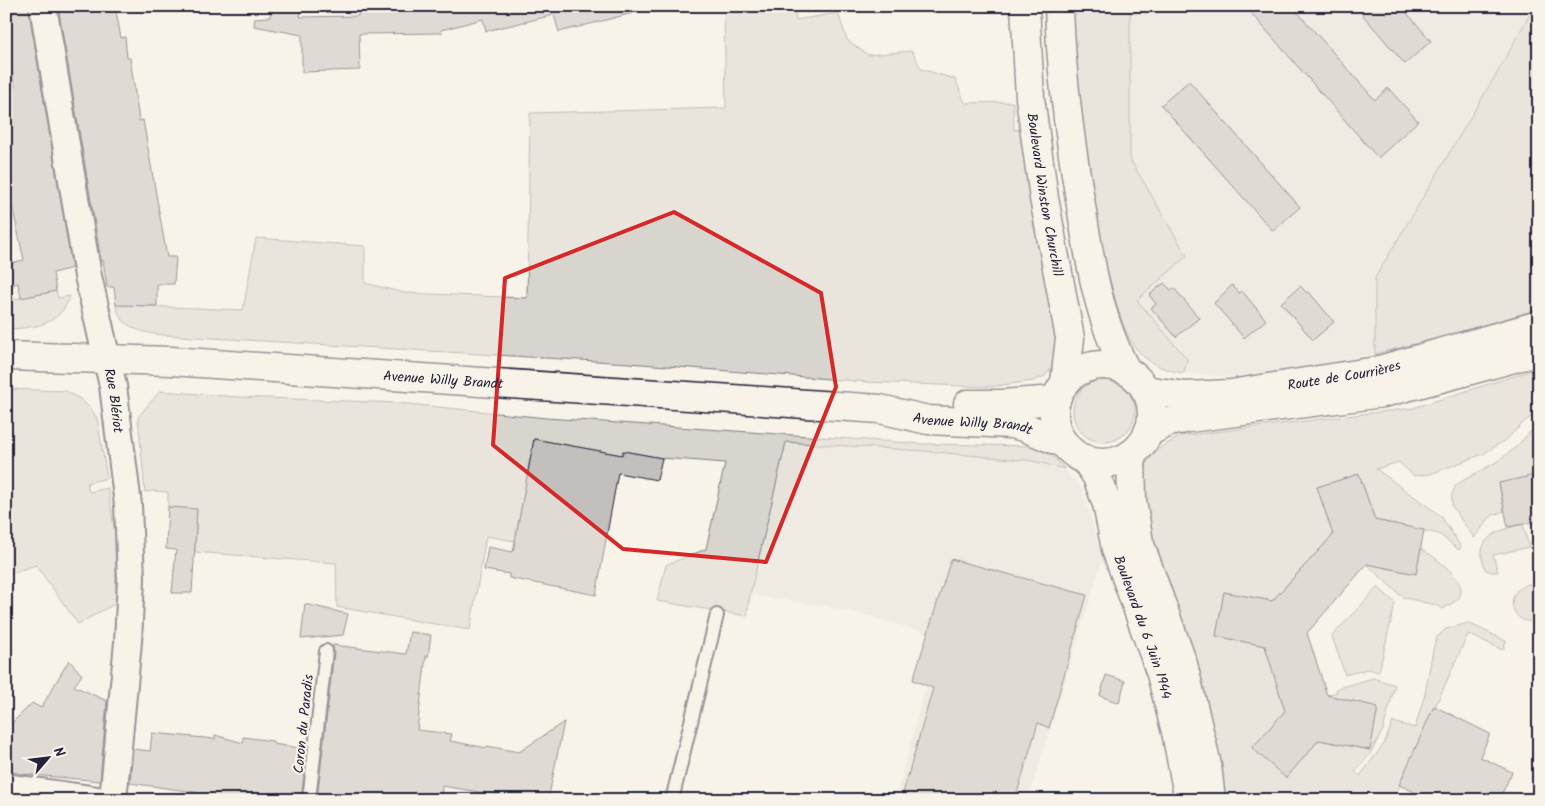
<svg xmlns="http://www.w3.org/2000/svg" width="1545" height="806" viewBox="0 0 1545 806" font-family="Kalam,sans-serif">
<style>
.built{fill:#e7e3db}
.green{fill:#d8d5cf;stroke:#7d7c85}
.building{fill:#c2bfbd;stroke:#22223b}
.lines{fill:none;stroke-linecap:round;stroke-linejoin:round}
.service-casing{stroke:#22223b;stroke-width:16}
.minor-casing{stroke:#22223b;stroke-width:30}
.secondary-casing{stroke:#22223b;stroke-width:31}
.service{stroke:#f7f3e8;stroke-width:12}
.minor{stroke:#f7f3e8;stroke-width:26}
.secondary{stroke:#f7f3e8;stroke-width:28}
.marked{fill:none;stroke:#d62828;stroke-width:4;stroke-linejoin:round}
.labels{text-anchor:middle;stroke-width:4.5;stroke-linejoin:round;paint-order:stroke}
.street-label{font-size:14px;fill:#22223b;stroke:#f7f3e8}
</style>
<rect width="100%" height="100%" fill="#f7f3e8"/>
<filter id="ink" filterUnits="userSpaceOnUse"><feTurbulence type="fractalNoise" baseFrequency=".02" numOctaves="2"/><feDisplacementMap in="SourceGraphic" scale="10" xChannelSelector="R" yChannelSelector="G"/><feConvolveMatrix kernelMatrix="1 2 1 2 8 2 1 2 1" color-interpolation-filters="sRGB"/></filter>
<g filter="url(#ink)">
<g class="built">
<path d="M1130 6H1539L1531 12 1497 73 1375 278V354L1243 378 1184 373 1187 359 1137 300 1130 160Z"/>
<path d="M785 442 924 451 1033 461 1065 469 1082 488 1103 558 1028 800H895L926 686 913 680 927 633 858 613 819 605 750 595Z"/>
</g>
<g class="green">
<path d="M724 6H794L796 20 838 13 847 40 868 55 912 51 921 69 955 79 965 103 1013 102 1014 130 1024 129 1059 323 1055 363 1045 376 1033 381 987 387 867 382 629 363 163 335C143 333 120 328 116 305L243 310 256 238 365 246V283L404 293 527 298 530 113 726 108Z"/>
<path d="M1539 7V309L1463 332 1375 354V278L1497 73 1531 12Z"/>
<path d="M1130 11V159L1187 256 1137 300 1187 359 1184 373C1167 370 1152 366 1140 353 1124 336 1119 312 1113 291 1088 202 1077 104 1073 12Z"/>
<path d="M56 291 58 298 70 296C60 326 33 328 6 329V301Z"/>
<path d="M1539 368V412L1526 420 1508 438 1483 454 1430 474 1414 476 1399 462 1376 469 1441 516 1461 547 1459 550 1439 534 1375 520 1359 474 1317 487 1333 535 1272 601 1224 592 1216 636 1265 646 1285 711 1253 748 1286 778 1319 740 1370 750 1378 707 1327 695 1337 692 1336 689 1373 678 1395 685 1383 730 1370 754 1355 772 1360 776 1384 744 1393 722 1415 728 1425 694 1433 650 1437 637 1446 629 1468 623 1506 641 1503 650 1468 634 1393 800H1218L1157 573 1142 489 1147 462 1161 447 1181 436 1413 408Z"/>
<circle cx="1104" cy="411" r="31"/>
<path d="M6 389 66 391 80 399 91 409 97 418 107 478 87 483 89 492 108 488 115 534 116 603 78 624 36 565 6 575Z"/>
<path d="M160 391 238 397 398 403 546 418 924 444 1031 446 1051 455 1065 469 1033 461 924 451 786 442 750 595 747 616 657 601 666 565 706 549 725 463 662 458 623 451 622 455 534 439 515 541 486 536 470 630 337 607 336 563 195 552 197 509 168 507V492L152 491 145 492 138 417Z"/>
<path d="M1539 426V476L1499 483 1504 511 1491 516 1474 538 1452 506V494L1456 485C1473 474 1494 465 1510 452 1521 444 1527 432 1539 426Z"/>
<path d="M1523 524 1529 547 1493 555 1498 572H1491L1486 570C1471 538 1499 530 1523 524Z"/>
<path d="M1421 549C1433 556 1470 580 1459 598 1455 602 1447 606 1443 609L1435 605 1402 597 1367 564 1416 574Z"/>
<path d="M1529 584 1539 587V619C1514 631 1499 592 1529 584Z"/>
<path d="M1378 587 1395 603 1379 672 1368 669 1345 675 1332 636Z"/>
</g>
<g class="building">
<path d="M6 6H28L72 268 53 273 56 291 21 298 18 283 6 287V264L24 260 12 205 6 206V89L15 87 6 45Z"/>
<path d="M58 6H115L121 38 125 37 127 58H130L139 121 143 120 167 257H176L174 284H157V306L116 305 114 287H107L103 260H101Z"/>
<path d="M272 6H302L300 17 358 16V6H632L633 13 559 32 554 15 486 31 483 19 441 30 442 33 359 34 360 70 302 72V35L254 26 255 18 270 17Z"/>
<path d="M1245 6H1292L1375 100 1388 88 1418 121 1378 158Z"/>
<path d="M1355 6H1401L1431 41 1405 64Z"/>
<path d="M1189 81 1300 207 1273 231 1161 105Z"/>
<path d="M1164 283 1171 290 1174 288 1199 318 1176 337 1151 308 1156 304 1149 295Z"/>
<path d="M1232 285 1239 293 1242 291 1266 320 1244 338 1214 303Z"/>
<path d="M1300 286 1307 293 1309 292 1334 322 1313 340 1281 303Z"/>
<path d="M534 439 622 455 623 451 662 458 657 480 618 473 596 595 509 578V574L484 570 488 547 513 552Z"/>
<path d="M1359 474 1375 520 1424 530 1416 574 1367 564 1307 633 1327 695 1378 707 1370 750 1319 740 1286 778 1252 748 1285 711 1265 646 1216 636 1224 592 1272 601 1333 535 1317 487Z"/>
<path d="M1539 474V521L1508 527 1499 483Z"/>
<path d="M168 507 197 509 192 593H172L176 550 166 549Z"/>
<path d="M951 559 1087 595 1049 728 1038 723 1015 800H901L933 688 913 680Z"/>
<path d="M305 604 348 614 343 635 301 639Z"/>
<path d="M410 632 431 635 428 657 426 656 417 730 452 734 450 741 487 748V746L519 752 564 722 548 800H529L442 786 441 800H317L334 652 333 645 406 654Z"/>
<path d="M69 660 82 675 74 686 107 701 100 781 23 774 6 771V729L32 703 41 708Z"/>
<path d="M1106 675 1125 681 1119 703 1100 696Z"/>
<path d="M1434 706 1490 734 1480 757 1512 772 1499 800H1432L1399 785Z"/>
<path d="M152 733 215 739V735L243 743V737L273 741V744L307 749 301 800H221L195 792 130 783 133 749 150 751Z"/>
</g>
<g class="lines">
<defs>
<g id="service">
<path d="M309 800 326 651"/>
<path d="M672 800 717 615"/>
</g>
<g id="minor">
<path id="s1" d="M43 6 88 276 113 386 128 505 131 579 128 642 113 800"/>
<path d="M6 787 98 800"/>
</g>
<g id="secondary">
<path id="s2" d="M1025 6 1030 98 1044 198 1070 338 1065 382"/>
<path d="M1059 6C1061 71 1069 135 1080 199 1089 257 1098 318 1126 370"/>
<path id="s3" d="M6 356 171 361 880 409 928 420 1011 424 1024 427 1065 444"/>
<circle cx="1103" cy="414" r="49"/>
<path id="s4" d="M1145 390 1185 396 1231 394 1376 371 1539 325"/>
<path d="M968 404H1002L1056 400"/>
<path d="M1148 432 1169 422 1189 418 1383 393 1460 373 1539 351"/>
<path d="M1131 454 1132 500 1139 542 1183 664 1207 765 1211 800"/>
<path id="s5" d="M1085 459 1097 477 1107 504 1116 549 1161 674 1176 732 1189 800"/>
</g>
</defs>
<use href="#service" class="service-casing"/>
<use href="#minor" class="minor-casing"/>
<use href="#secondary" class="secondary-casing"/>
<use href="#service" class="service"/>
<use href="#minor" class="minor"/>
<use href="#secondary" class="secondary"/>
</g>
</g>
<path d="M0 0H1545V806H0ZM674 212 821 293 836 387 766 562 623 549 493 445 505 278Z" fill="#f7f3e8" fill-opacity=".55" fill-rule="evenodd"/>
<path class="marked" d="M674 212 821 293 836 387 766 562 623 549 493 445 505 278Z"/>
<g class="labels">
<g class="street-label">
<text dy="5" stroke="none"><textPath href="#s2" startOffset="190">Boulevard Winston Churchill</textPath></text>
<text dy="5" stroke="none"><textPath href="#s4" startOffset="201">Route de Courrières</textPath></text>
<text dy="5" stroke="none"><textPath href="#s3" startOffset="438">Avenue Willy Brandt</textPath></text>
<text dy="5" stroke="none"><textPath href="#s1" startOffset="401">Rue Blériot</textPath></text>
<text dy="5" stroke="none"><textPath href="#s3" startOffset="970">Avenue Willy Brandt</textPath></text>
<text dy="5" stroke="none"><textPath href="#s5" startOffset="179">Boulevard du 6 Juin 1944</textPath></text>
<text transform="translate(303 724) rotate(-84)" y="5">Coron du Paradis</text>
</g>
</g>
<rect width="1545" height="806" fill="none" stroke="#f7f3e8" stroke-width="25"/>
<rect x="12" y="12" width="1520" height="781" fill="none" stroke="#22223b" stroke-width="2" filter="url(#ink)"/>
<g transform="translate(48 758) rotate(62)" stroke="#f7f3e8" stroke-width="4" paint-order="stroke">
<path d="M0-4L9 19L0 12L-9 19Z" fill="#22223b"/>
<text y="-8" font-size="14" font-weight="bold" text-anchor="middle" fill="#22223b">N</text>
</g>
</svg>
